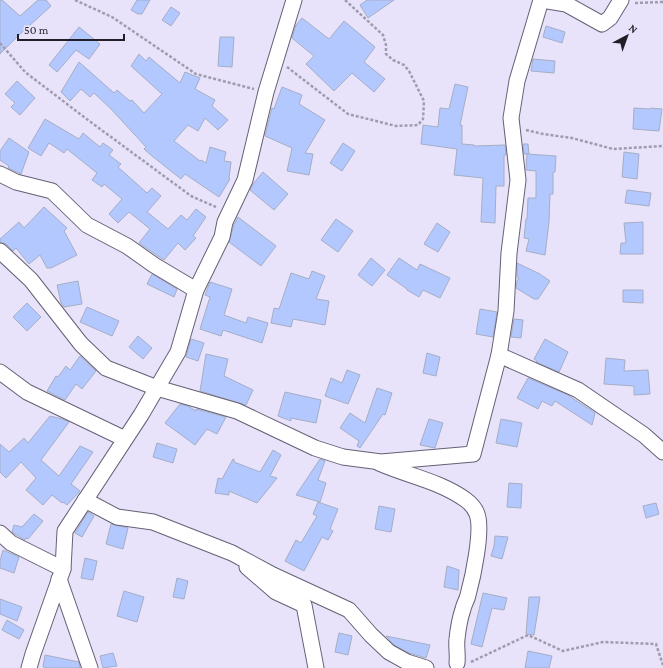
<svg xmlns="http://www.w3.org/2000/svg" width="663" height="668" viewBox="0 0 663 668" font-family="'Crimson Pro',serif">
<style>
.building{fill:#b3c8ff;stroke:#a5aec4}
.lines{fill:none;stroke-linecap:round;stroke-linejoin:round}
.minor-casing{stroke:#656075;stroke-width:17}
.path{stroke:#a09cae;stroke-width:2.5;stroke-dasharray:3 2;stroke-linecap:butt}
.minor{stroke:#fff;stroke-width:15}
</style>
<rect width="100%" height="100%" fill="#e8e3fb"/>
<g class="building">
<path d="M0 0H2L20 16 38 0H46L51 6 18 36 0 54Z"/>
<path d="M137 0H150L142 14H138L131 10Z"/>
<path d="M367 0H394L368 18 360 5Z"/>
<path d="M171 7 180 13 171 26 162 20Z"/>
<path d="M302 18 329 39 344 21 375 47 364 62 385 79 374 92 352 73 334 91 306 64 314 56 292 38 296 25Z"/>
<path d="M546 26 565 32 562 43 543 37Z"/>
<path d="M79 27 100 44 89 59 76 50 57 72 49 65Z"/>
<path d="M220 37H234L232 67 218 66Z"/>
<path d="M139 54 146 61 149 57 180 83 185 72 200 78 195 89 215 100 212 106 228 120 218 130 205 118 198 131 188 125 174 141 200 161 201 160 206 163 210 147 226 152 224 161 231 162 229 178 230 179 219 197 185 174 181 179 152 156 144 149 146 147 111 109 94 93 90 97 81 89 70 101 61 92 79 62 114 93 117 90 130 101 132 100 144 113 162 94 131 66Z"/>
<path d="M533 59 555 61 554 73 531 71Z"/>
<path d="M17 81 35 98 20 115 11 107 15 103 5 94Z"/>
<path d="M455 84 468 87 460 125H462V144L474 145V146L505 145 506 155H504V186H496L495 223 481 222 483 178 454 175 457 149 421 144 423 125 438 127 440 108 449 109Z"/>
<path d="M282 87 302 95 299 104 325 120 305 153 313 154 309 175 287 171 292 148 265 136 272 108 274 109Z"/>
<path d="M634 108 650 109 651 108 662 109 659 131 633 129Z"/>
<path d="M45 119 79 139 83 133 100 147 103 143 113 150 109 155 121 164 118 167 147 193 152 188 161 196 147 212 168 229 181 215 187 220 196 209 206 217 193 236 196 238 185 250 178 243 164 260 139 243 150 229 129 212 118 223 109 214 122 199 104 184 102 187 92 180 97 173 67 149 64 153 49 143 41 156 28 148Z"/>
<path d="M9 138 29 152 21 174 8 168 9 166 0 160V151Z"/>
<path d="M343 143 355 151 342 171 330 163Z"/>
<path d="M523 144H528L529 154H524Z"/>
<path d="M624 152 639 154 637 179 622 177Z"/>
<path d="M527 154 556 156 555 172H553V194H550L549 222 545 255 526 251 529 239 524 238 526 219H527L528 198H536V171L526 170Z"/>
<path d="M263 172 288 194 274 210 250 190 253 184Z"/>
<path d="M627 190 651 193 649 206 625 203Z"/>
<path d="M44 207 67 228 64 231 77 255 51 268H47L40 255 29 264 16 248 13 251 6 244 0 242V239L19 222 24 228Z"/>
<path d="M238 217 276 246 261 266 229 242 234 225Z"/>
<path d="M336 219 353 231 338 252 321 240Z"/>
<path d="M643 222V254H620L621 243H626L624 223Z"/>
<path d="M437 223 450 232 438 252 424 244Z"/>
<path d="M371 258 385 270 372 286 358 275Z"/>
<path d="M399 258 417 270 420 264 450 278 440 298 423 290 419 297 407 290V289L387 275Z"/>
<path d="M517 263 540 274 550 281 538 299H534L516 288 517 281 519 278 517 277Z"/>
<path d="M312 271 325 276 316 299 329 301 325 325 293 319 291 327 271 323 274 308 279 309 291 273 309 279Z"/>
<path d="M152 274 177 289 174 297 147 284Z"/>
<path d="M78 281 82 304 64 307 61 303 57 285Z"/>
<path d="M210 282 232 289 224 315 246 323 248 317 268 323 262 343 223 330 221 336 200 329 210 297 205 295Z"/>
<path d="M623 290H643V303L623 302Z"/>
<path d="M27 303 41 317 27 331 13 317Z"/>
<path d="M87 307 119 321 112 336 80 322Z"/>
<path d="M480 309 497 312 493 337 476 334Z"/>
<path d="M514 319 523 320 521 338 511 337Z"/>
<path d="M138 336 152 348 143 359 129 347Z"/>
<path d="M191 339 204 343 198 361 186 357Z"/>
<path d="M545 339 568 352 559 372 536 362 537 361 534 359Z"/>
<path d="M427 353 440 357 436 376 423 373Z"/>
<path d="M206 354 228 359 224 376 253 390 246 405 200 391Z"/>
<path d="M80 356 96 371 82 389 76 384 65 400 47 391 56 376 58 377 66 366 70 370Z"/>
<path d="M606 358 625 360 624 371 648 370 650 394 634 395V386L604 384Z"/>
<path d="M347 370 360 375 348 404 325 396 331 378 342 383Z"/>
<path d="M528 378 566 394 595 413 592 425 555 401 552 406 542 401 538 409 517 398Z"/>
<path d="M377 388 392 393 385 415 383 414 360 448 357 446 359 441 340 428 350 413 365 423Z"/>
<path d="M285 392 321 400 316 423 291 418V421L278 416Z"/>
<path d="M180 404 188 406 196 411V409L226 417 217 434 207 429 195 445 165 423Z"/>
<path d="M50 416 62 419 69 422 41 460 59 476 80 446 93 452 71 484 80 491 67 505 63 502 62 503 52 495 43 505 26 490 36 478 21 462 6 478 0 472V444L9 452 24 438 28 443Z"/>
<path d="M429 419 443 423 435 448 420 445Z"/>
<path d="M501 419 522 423 517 447 496 443Z"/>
<path d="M157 443 177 449 173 463 153 457Z"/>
<path d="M273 450 281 455 270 476 277 478 257 503 229 491V495L215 493 218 478 222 479 233 459H234V462L260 472Z"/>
<path d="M320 459 325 461 318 480 326 483 320 502 296 495Z"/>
<path d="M509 483 522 484 521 508 507 507Z"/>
<path d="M318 502 338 509 330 529 333 531 328 540 322 537 304 571 285 561 296 540 301 543 317 516 313 514Z"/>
<path d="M656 503 659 514 646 518 643 506Z"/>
<path d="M379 506 395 509 391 532 375 529Z"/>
<path d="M88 512 94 516 82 537 75 533Z"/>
<path d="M34 514 43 521 28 539 26 538 25 540 12 532 14 525 22 527Z"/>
<path d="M111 524 128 528 123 549 106 544Z"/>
<path d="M495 536 508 537 502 559 491 556 494 546Z"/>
<path d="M3 550 19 557 14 573 0 568V561Z"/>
<path d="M85 558 97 561 93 580 81 578Z"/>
<path d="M447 566 459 570 458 590 444 587Z"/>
<path d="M177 578 188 581 184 599 173 597Z"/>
<path d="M124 591 144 597 137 622 117 616Z"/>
<path d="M483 593 507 598 504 610 492 608 482 647 471 644Z"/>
<path d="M529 597H540L534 635 526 634Z"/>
<path d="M0 599 22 607 17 621 0 614Z"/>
<path d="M7 620 24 630 19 639 2 630Z"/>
<path d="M339 633 352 636 348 655 335 652Z"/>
<path d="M386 636 430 645 426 658 409 653 394 645Z"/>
<path d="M528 651 552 656 549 668H525Z"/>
<path d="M113 653 117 666 103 668 100 656Z"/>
<path d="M45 655 79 662 80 668H49L43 667Z"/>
</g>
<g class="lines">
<defs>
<g id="minor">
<path d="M542 0 566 4 602 24 610 18 621 0"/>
<path d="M0 174 16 182 52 191 87 225 127 246 154 265 196 290"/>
<path d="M0 251 31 280 81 344 106 368 157 388 237 411 315 448 343 457 381 462 473 454 499 355 506 311 509 253 518 180 511 118 517 81 541 0"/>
<path d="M499 355 578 390 644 435 663 452"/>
<path d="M0 372 27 392 125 439"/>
<path d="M379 463C408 476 440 481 466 500 470 503 475 508 477 514 483 530 473 577 468 595 467 600 464 604 463 609 460 618 458 629 457 639 456 647 458 654 457 663"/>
<path d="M85 500 117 517 153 522 232 553 273 575 349 610 371 635 389 652 407 662 426 668"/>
<path d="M0 533 11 543 63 569"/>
<path d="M247 567 276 592 304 605 316 668"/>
<path d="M59 579 90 668"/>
<path d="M29 668 33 654 63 569 65 531 141 415 178 352 196 290 222 237 225 222 245 180 266 92 294 0"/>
</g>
</defs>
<use href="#minor" class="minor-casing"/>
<g class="path">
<path d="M75 0 112 17 196 74 254 89"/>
<path d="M635 3 663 2"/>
<path d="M0 43 25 72 88 120 191 196 216 207"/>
<path d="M287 67 348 114 396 126 418 125 423 119 424 101 409 71 404 65 393 60 386 54V45L383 35 345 0"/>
<path d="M526 130 543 134 572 138 613 149 663 146"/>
<path d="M471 662 528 635 563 651 603 642 656 644 663 665"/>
</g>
<use href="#minor" class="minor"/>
</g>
<g transform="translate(627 36) rotate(41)" stroke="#e8e3fb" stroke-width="3" paint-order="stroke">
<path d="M0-3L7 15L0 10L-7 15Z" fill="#211e27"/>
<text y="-6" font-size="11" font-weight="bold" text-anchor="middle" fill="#211e27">N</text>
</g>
<path d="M18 34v6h106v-6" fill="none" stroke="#211e27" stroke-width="2"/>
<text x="24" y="34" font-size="12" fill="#211e27" stroke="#e8e3fb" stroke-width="3" paint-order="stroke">50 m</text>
</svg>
